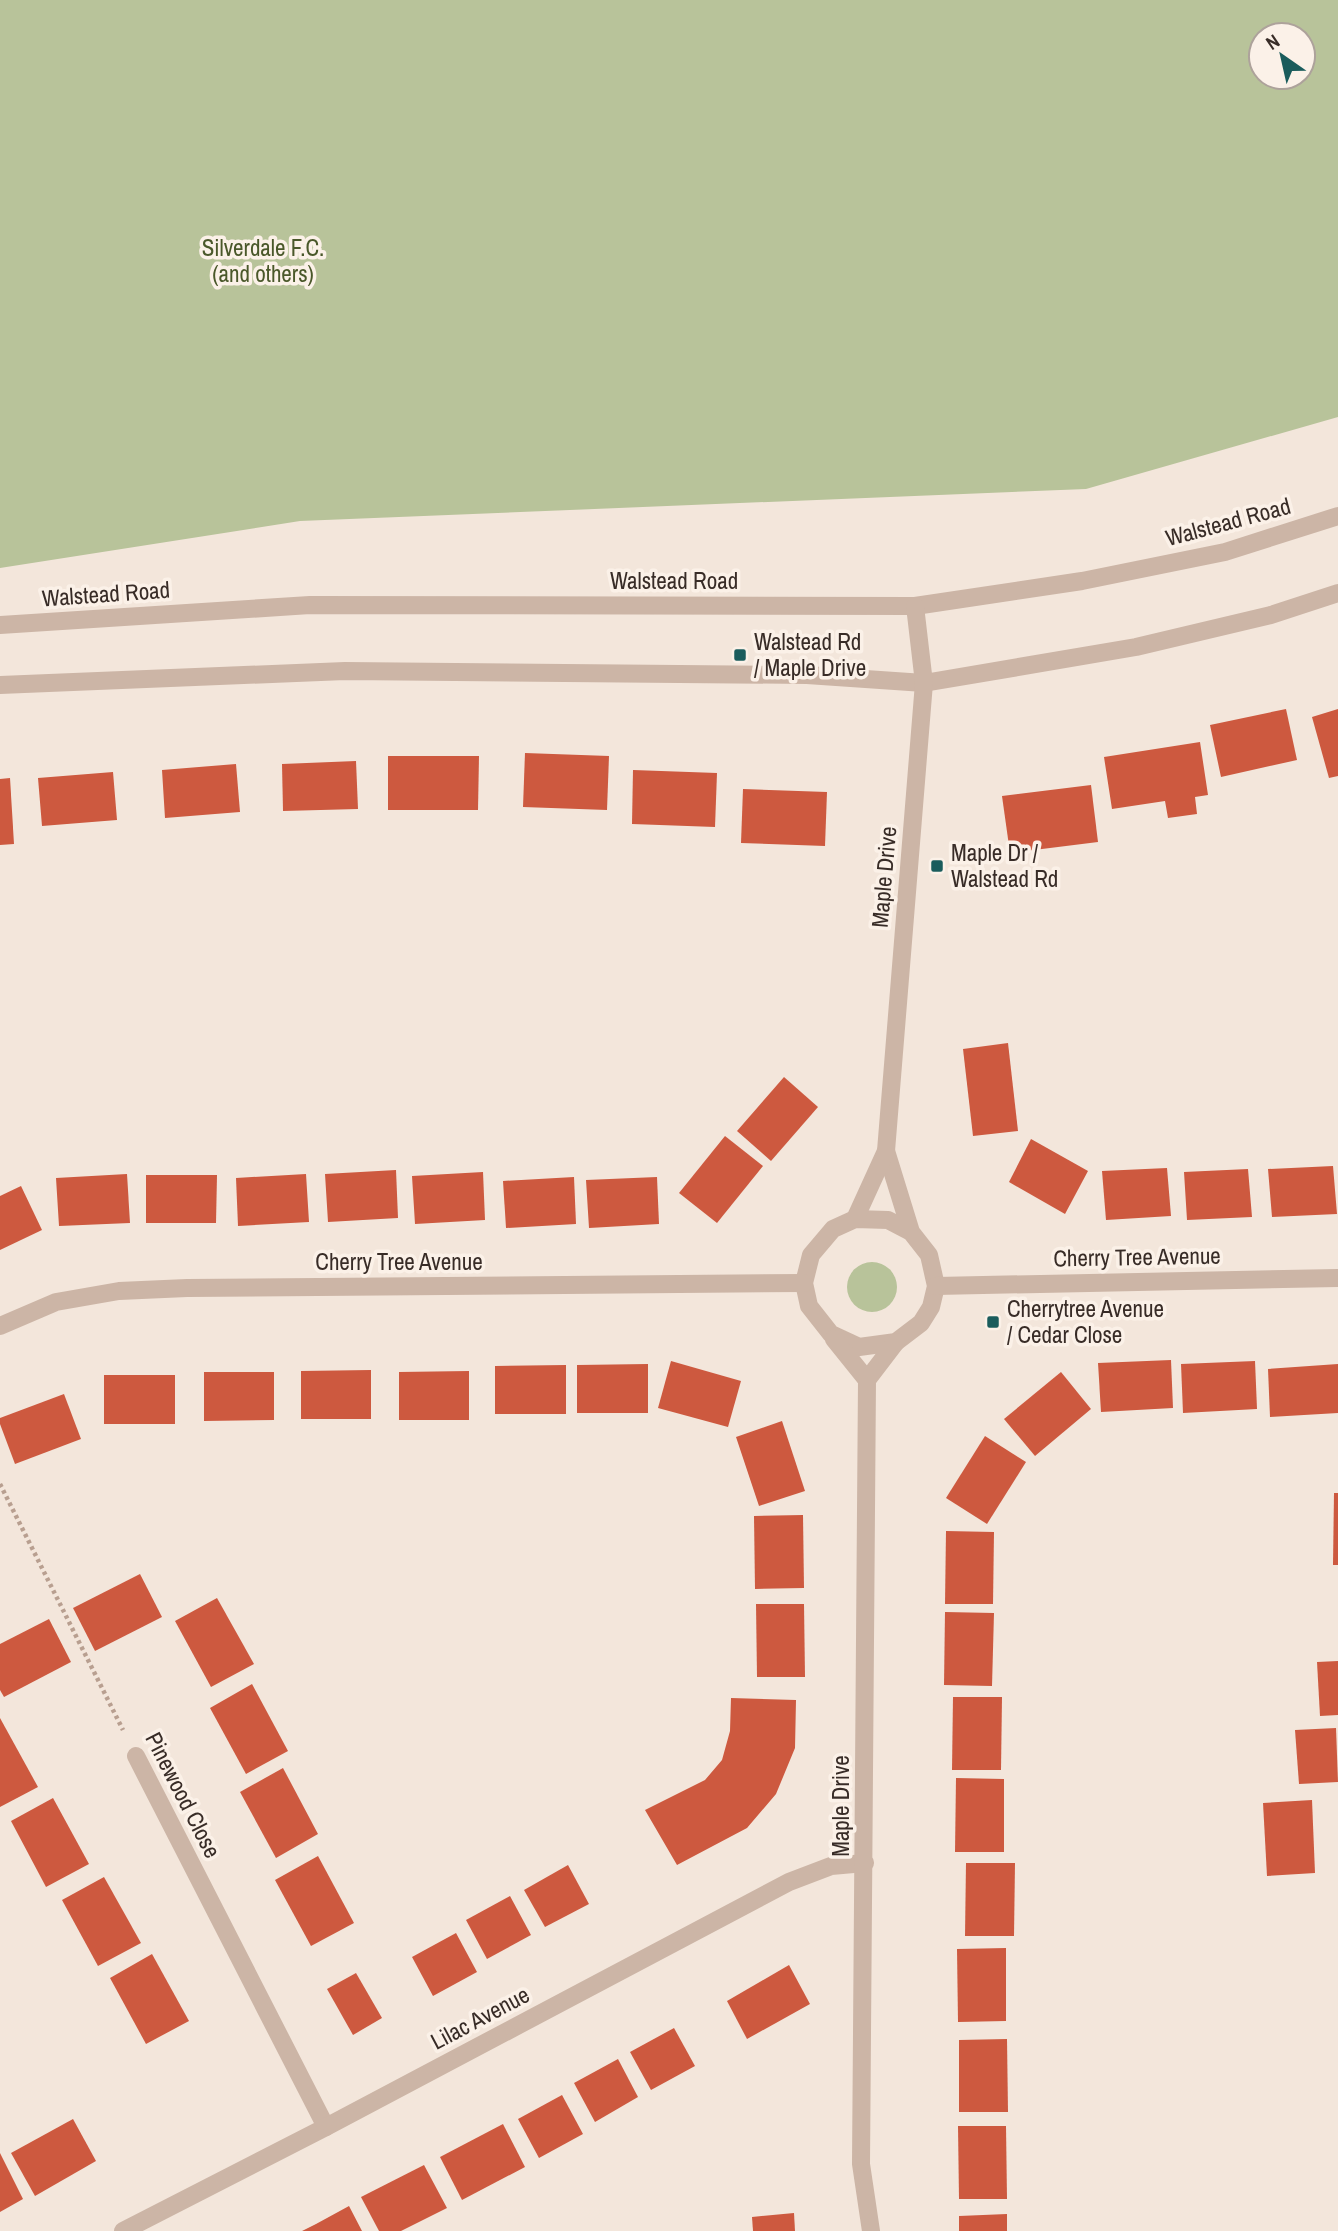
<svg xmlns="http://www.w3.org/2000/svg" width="1338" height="2231" viewBox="0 0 1338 2231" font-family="'Archivo Narrow',sans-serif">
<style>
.green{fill:#b8c39a;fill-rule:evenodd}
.building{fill:#cd593f}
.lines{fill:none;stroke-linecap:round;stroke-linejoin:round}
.path{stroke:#b89f90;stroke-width:4.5;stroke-dasharray:3.5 3.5;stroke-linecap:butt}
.minor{stroke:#ccb5a6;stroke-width:18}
.poi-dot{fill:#1a5c5c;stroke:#fbf1e8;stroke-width:2.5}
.labels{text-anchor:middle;stroke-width:7;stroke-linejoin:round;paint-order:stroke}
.park-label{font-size:23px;fill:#4a582a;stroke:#fbf1e8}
.street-label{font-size:23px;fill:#382c27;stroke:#fbf1e8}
.poi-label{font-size:23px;fill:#382c27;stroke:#fbf1e8;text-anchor:start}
</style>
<rect width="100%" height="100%" fill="#f3e6db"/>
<g class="green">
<path d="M0 0H1338V417L1086 489 300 521 0 568ZM1261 35H1303V77H1261Z"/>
<circle cx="872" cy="1287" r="25"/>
</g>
<g class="building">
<path d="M1286 709 1297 760 1221 777 1210 725Z"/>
<path d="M1338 709V776L1329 778 1312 717Z"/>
<path d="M1200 742 1208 795 1195 797 1197 814 1168 818 1165 801 1112 809 1104 757Z"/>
<path d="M525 753 609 756 607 810 523 807Z"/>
<path d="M388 756H479L478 810H388Z"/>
<path d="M356 761 358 809 283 811 282 764Z"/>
<path d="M236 764 240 812 165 818 162 770Z"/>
<path d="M633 770 717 773 715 827 632 824Z"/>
<path d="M113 772 117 820 42 826 38 778Z"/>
<path d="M10 778 14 844 0 845V779Z"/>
<path d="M1091 785 1098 842 1010 853 1002 796Z"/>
<path d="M743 789 827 792 825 846 741 843Z"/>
<path d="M1008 1043 1018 1131 973 1136 963 1049Z"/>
<path d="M784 1077 818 1107 771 1161 737 1131Z"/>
<path d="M725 1136 763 1166 717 1223 679 1193Z"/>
<path d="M1031 1139 1088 1171 1065 1214 1009 1182Z"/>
<path d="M1333 1166 1337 1214 1272 1217 1268 1169Z"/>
<path d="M1167 1168 1171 1216 1106 1220 1102 1171Z"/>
<path d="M1248 1169 1252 1217 1187 1220 1184 1172Z"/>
<path d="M396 1170 398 1218 328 1222 325 1174Z"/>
<path d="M483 1172 485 1220 415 1224 412 1176Z"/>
<path d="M127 1174 130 1223 59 1226 56 1178Z"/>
<path d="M306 1174 309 1222 238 1226 236 1178Z"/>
<path d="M146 1175H217L216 1223H146Z"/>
<path d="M574 1177 576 1224 506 1228 503 1181Z"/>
<path d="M657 1177 659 1224 589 1228 586 1180Z"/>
<path d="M21 1186 42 1230 0 1250V1196Z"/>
<path d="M1171 1360 1173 1408 1101 1412 1098 1363Z"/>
<path d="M671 1361 741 1381 728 1427 658 1408Z"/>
<path d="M1255 1361 1257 1409 1183 1413 1181 1364Z"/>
<path d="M648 1364V1413H577V1365Z"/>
<path d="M1338 1364V1413L1270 1417 1268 1369Z"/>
<path d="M566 1365V1414H495V1366Z"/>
<path d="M371 1370V1419H301V1371Z"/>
<path d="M469 1371V1420H399V1372Z"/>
<path d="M204 1372H274V1420L204 1421Z"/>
<path d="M1061 1372 1091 1409 1035 1456 1004 1419Z"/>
<rect x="104" y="1375" width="71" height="49"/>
<path d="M64 1394 81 1439 15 1464 0 1424V1418Z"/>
<path d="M782 1421 805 1491 759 1506 736 1437Z"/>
<path d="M985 1436 1026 1462 987 1524 946 1498Z"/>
<path d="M1334 1493H1338V1565H1333Z"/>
<path d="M803 1515 804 1588 755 1589 754 1516Z"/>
<path d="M946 1531 994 1532 993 1604H945Z"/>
<path d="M140 1574 162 1617 95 1651 73 1608Z"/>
<path d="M217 1598 254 1664 211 1687 175 1621Z"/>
<path d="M756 1604H804L805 1677H757Z"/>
<path d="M945 1612 994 1613 992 1686 944 1685Z"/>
<path d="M49 1619 71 1662 4 1697 0 1690V1644Z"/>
<path d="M1338 1661V1715L1320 1716 1317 1662Z"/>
<path d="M252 1684 288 1751 246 1774 210 1708Z"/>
<path d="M953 1697H1002L1001 1770H952Z"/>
<path d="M731 1698 796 1700 795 1748 776 1794 747 1828 677 1865 645 1810 705 1780 722 1760 730 1731Z"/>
<path d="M0 1718 38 1787 0 1807Z"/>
<path d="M1336 1728 1338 1782 1299 1784 1295 1730Z"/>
<path d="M283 1768 318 1834 276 1858 240 1792Z"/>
<path d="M956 1778 1004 1779V1852H955Z"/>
<path d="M53 1798 89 1864 46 1887 11 1821Z"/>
<path d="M1312 1800 1315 1873 1267 1876 1263 1803Z"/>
<path d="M318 1856 354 1923 311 1946 275 1880Z"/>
<path d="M966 1863H1015L1014 1936H965Z"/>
<path d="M568 1865 589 1904 545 1927 524 1890Z"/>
<path d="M104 1877 141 1943 98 1966 62 1900Z"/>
<path d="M510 1896 531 1935 487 1959 466 1920Z"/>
<path d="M456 1933 477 1972 433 1996 412 1957Z"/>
<path d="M1006 1948V2021L958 2022 957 1949Z"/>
<path d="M152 1954 189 2021 146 2044 110 1978Z"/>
<path d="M789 1965 810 2004 747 2039 727 2001Z"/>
<path d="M356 1973 382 2018 353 2035 327 1989Z"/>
<path d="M674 2028 695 2066 651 2090 630 2052Z"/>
<path d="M1007 2039 1008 2112H959V2040Z"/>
<path d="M618 2059 638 2097 595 2122 574 2083Z"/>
<path d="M562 2095 583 2134 539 2158 518 2119Z"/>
<path d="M73 2119 96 2161 35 2196 11 2153Z"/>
<path d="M503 2124 525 2167 462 2200 440 2157Z"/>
<path d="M958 2126H1006L1007 2199H959Z"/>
<path d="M0 2153 23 2199 0 2212Z"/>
<path d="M424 2165 447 2208 401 2231H379L361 2197Z"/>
<path d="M349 2206 362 2231H302L316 2224Z"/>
<path d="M794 2213 795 2231H753L752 2217Z"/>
<path d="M1007 2214V2231H959V2216Z"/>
</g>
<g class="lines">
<path class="path" d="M0 1484 123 1730"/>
<g class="minor">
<path d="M0 625 310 605 915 606 1082 581 1225 552 1338 516"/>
<path d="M0 685 345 671 807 675 924 683 1136 647 1271 615 1338 593"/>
<path d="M886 1151 911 1232 929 1255 936 1286 931 1307 921 1323 896 1342 859 1347 831 1334 809 1306 804 1283 811 1255 833 1229 855 1219 888 1220 911 1232"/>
<path d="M855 1219 886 1151 924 683 915 606"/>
<path d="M936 1286 1338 1278"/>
<path d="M0 1326 56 1302 119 1291 187 1288 804 1283"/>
<path d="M834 1339 867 1380"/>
<path d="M136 1756 326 2127"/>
<path d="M123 2231 326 2127 789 1882 831 1866 865 1863"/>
<path d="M871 2231 861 2164 867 1380 896 1342"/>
</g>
</g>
<g class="poi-dot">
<rect x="733" y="648" width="14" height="14" rx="3.5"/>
<rect x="930" y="859" width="14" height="14" rx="3.5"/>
<rect x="986" y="1315" width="14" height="14" rx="3.5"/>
</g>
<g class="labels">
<g class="park-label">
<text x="263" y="256">Silverdale F.C.<tspan x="263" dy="26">(and others)</tspan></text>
</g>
<g class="street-label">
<text transform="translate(1228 522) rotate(-15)" y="8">Walstead Road</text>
<text x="674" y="589">Walstead Road</text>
<text transform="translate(106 594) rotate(-4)" y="8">Walstead Road</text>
<text transform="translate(884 877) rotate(-85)" y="8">Maple Drive</text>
<text transform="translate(1137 1257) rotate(-1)" y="8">Cherry Tree Avenue</text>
<text x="399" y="1270">Cherry Tree Avenue</text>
<text transform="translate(183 1795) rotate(63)" y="8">Pinewood Close</text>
<text transform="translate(841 1806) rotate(-90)" y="8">Maple Drive</text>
<text transform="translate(480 2018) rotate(-28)" y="8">Lilac Avenue</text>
</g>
<g class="poi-label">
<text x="754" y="650">Walstead Rd<tspan x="754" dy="26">/ Maple Drive</tspan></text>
<text x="951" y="861">Maple Dr /<tspan x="951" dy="26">Walstead Rd</tspan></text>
<text x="1007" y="1317">Cherrytree Avenue<tspan x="1007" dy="26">/ Cedar Close</tspan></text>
</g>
</g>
<g transform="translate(1282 56) rotate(326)"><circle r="33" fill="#fbf1e8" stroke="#ada29b" stroke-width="2"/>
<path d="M0-5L12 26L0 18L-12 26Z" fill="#1a5c5c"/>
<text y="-10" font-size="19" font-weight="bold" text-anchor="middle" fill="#382c27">N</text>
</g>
</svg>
